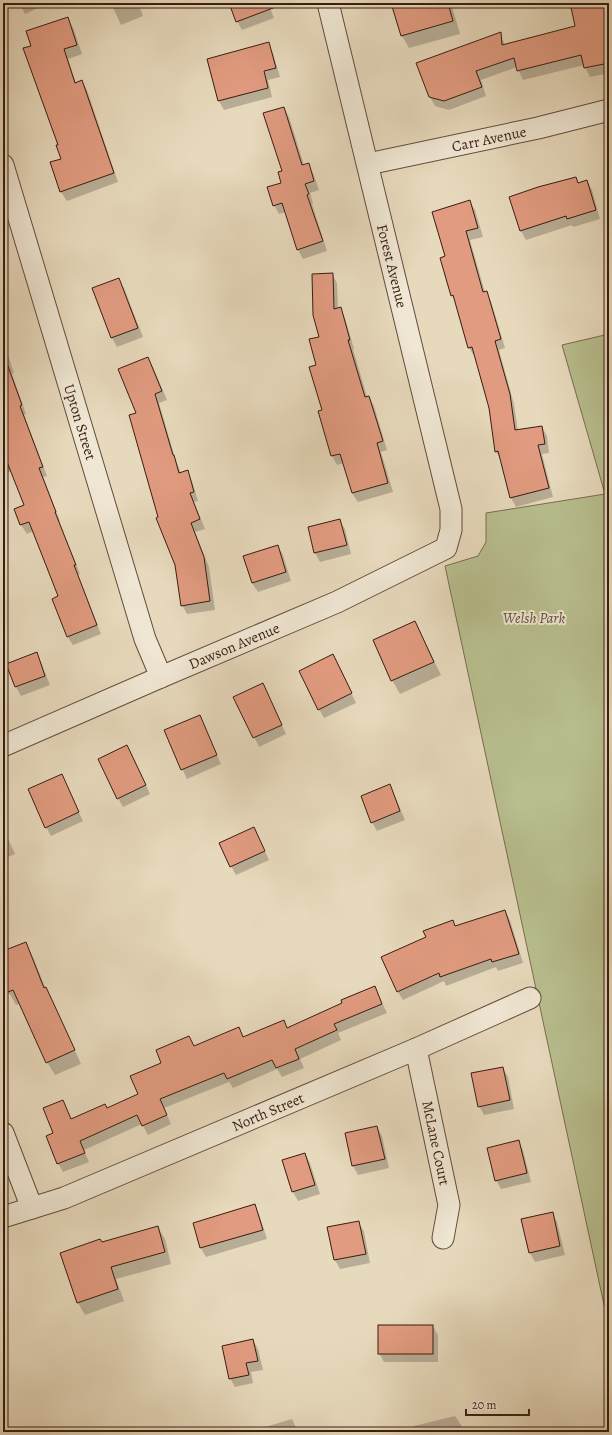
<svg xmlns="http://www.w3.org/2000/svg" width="612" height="1435" viewBox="0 0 612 1435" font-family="Alegreya,serif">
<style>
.green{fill:#b8be8e;stroke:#786d4f}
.shadow{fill:#0003}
.building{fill:#e19b80;stroke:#381c10}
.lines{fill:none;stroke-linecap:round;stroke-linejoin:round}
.minor-casing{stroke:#644b3b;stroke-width:23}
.minor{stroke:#efe6d3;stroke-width:21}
.labels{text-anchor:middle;stroke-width:4;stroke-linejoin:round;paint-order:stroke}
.street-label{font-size:15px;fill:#381c10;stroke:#efe6d3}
.park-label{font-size:15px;font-style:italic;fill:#5e4d36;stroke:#efe6d3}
</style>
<rect width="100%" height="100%" fill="#e7d9bc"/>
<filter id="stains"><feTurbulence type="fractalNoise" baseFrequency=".005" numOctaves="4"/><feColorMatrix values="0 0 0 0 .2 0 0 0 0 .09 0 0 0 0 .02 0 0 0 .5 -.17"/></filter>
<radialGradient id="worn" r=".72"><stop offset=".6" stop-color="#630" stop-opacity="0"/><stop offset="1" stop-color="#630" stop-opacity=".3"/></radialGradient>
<path class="green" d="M609 334V1328L445 566 478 556 486 542V513L605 494 562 345Z"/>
<g class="shadow">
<path d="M19 3H49L25 14Z"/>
<path d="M111 3H138L143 16 121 25Z"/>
<path d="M230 3H268L274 18 242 30 237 21Z"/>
<path d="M392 3H451L460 34 409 48 402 36Z"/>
<path d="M571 3H609V73L590 77 584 65 523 80 517 67 481 80 486 96 449 110 435 106 430 97 500 34 505 45 576 27Z"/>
<path d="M67 18 73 27 82 54 68 59 76 83 82 81 87 90 118 182 67 201 61 192 51 163 62 159 32 46Z"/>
<path d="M268 44 273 53 280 77 268 80 272 97 224 110 219 101Z"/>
<path d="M284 108 289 117 304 165 308 164 313 173 319 190 310 193 313 203 312 204 327 251 303 259 298 250 286 212 279 214 274 205 283 183Z"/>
<path d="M576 178 579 183 587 181 592 190 600 219 573 227 572 225 526 240 521 231 510 198Z"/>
<path d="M470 202 475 210 483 237 470 240 485 292H486L491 301 505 348 499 350 514 404 518 431 542 427 547 436 549 453 542 454 553 497 516 507 511 498 502 461 496 452 490 408 475 357 469 348 457 305 452 295 447 257Z"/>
<path d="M332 274 337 283 338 309H340L345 318 354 349H353L367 397H369L374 406 387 450 381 452 393 492 358 502 352 493 344 463 337 465 332 456 319 412 323 410 317 366 320 337Z"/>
<path d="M119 280 124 288 143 337 117 347 112 338 94 289Z"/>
<path d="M3 340 14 373 12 374 26 414 24 415 47 476 43 477 60 521H59L80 574 78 575 101 634 73 645 67 636 60 597 33 531 27 534 21 525 16 509 25 506 12 471 6 473 3 468Z"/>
<path d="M148 358 153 367 167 400 159 403 176 461 181 473 187 472 192 481 198 501 194 502 205 529 195 532 209 567 215 610 187 614 182 605 176 565 160 517 137 414Z"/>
<path d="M339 520 345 529 351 554 320 562 315 553 309 527Z"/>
<path d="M278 546 283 555 291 581 258 592 252 583 244 557Z"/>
<path d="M415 623 422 636 441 675 400 694 392 680Z"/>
<path d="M36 654 41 662 50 685 21 696 16 687 8 664Z"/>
<path d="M338 664 356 703 324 718 319 709Z"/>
<path d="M268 694 286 734 259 747 235 697Z"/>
<path d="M199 716 221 764 187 779 165 731Z"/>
<path d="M132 755 150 794 123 807 118 798Z"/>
<path d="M61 775 83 821 51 836 46 827Z"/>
<path d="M389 785 394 794 405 820 377 831 372 822Z"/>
<path d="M3 828 15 854 3 859Z"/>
<path d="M254 828 269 860 236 875 231 866Z"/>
<path d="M505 911 510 920 523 963 498 971 496 967 446 986 444 981 403 1000 398 992 427 938 453 921 456 927Z"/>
<path d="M26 944 33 957 46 989 53 1002 81 1064 55 1075 47 1062 21 1003 16 1005 10 994 3 996V952Z"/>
<path d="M375 988 387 1013 338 1033 341 1040 300 1059 304 1068 282 1077 277 1069 233 1088 229 1082 164 1108 171 1124 148 1135 142 1124 84 1150 89 1162 63 1172 58 1163 54 1133 63 1101 72 1120 107 1109 139 1094 162 1063 189 1037 195 1047 238 1028 244 1037 287 1029Z"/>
<path d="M503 1068 508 1077 514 1109 484 1115 479 1106Z"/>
<path d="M377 1127 382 1136 389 1168 358 1175 353 1166 346 1134Z"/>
<path d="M518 1141 523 1150 531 1182 501 1189 496 1180Z"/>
<path d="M305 1154 310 1163 320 1194 298 1201 293 1192 283 1161Z"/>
<path d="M254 1205 259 1214 267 1239 206 1257 201 1248 194 1224Z"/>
<path d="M552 1213 557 1222 565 1255 535 1262 530 1253 522 1220Z"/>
<path d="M358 1222 364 1231 370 1263 340 1269 335 1260Z"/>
<path d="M158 1227 165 1239 171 1264 116 1279 124 1301 85 1315 78 1303 61 1254Z"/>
<path d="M433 1326 438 1335V1362H384L379 1353Z"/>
<path d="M253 1340 258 1349 263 1370 251 1372 253 1383 235 1387 230 1378Z"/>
<path d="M455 1416 461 1425 462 1432H416L414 1426Z"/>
<path d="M292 1419 298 1432H267L265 1427Z"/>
<path d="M3 1423 6 1432H3Z"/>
</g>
<g class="building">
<path d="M229 3H281V5L236 22Z"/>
<path d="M391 3H448L453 21 401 36Z"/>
<path d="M570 3H609V63L584 68 581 55 517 71 514 58 476 71 482 87 444 101 429 97 416 63 501 32 502 45 575 26Z"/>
<path d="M68 17 77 45 64 49 75 83 82 80 114 173 60 192 50 162 61 159 56 145H58L23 48 31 46 26 31Z"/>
<path d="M269 42 276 68 264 71 268 88 218 101 207 59Z"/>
<path d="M284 107 302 165 309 163 314 181 305 184 309 194 307 195 323 241 297 250 282 203 273 206 267 187 281 183 278 172 282 171 263 113Z"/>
<path d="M576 177 578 183 587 180 596 210 567 219 566 216 520 231 509 197 538 187Z"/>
<path d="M470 200 478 228 466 231 483 292 487 291 501 339 495 341 510 394 515 430 542 426 545 444 538 445 549 488 510 498 498 451 495 452 489 408 472 347 468 348 453 295 451 296 440 258 445 256 432 212Z"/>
<path d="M333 273 334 309 341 307 350 340H348L365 397 369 396 383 441 377 443 388 483 352 493 340 454 331 456 318 411 322 410 309 367 316 365 309 339 319 337 313 315 312 274Z"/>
<path d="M119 278 138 328 111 338 92 288Z"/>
<path d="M148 357 162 391 155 394 173 455H174L179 473 188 470 194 492 190 493 200 519 191 523 204 557 210 601 181 606 175 565 156 518 158 517 129 415 136 413 118 369Z"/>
<path d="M5 358 22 405 20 406 43 467 39 468 56 512H55L76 565H74L97 625 67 637 52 599 58 596 29 522 20 525 14 509 24 505 7 462 3 464V359Z"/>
<path d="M340 519 347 545 314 553 308 527Z"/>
<path d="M278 545 286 572 252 583 243 556Z"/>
<path d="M415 621 434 662 391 681 373 640Z"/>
<path d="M37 652 45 676 15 687 6 664Z"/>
<path d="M333 654 352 693 318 710 299 671Z"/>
<path d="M263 683 282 725 253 738 233 697Z"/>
<path d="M200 715 217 755 181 770 164 730Z"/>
<path d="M127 745 146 785 117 799 98 759Z"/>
<path d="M62 774 79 812 45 828 28 789Z"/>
<path d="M390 784 400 811 371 823 361 796Z"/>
<path d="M254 827 265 851 230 867 219 843Z"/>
<path d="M505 910 519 954 492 962 491 959 440 977 439 973 397 992 381 957 426 937 423 931 453 920 455 926Z"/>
<path d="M26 942 44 988 46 987 75 1050 46 1063 13 990 8 992 3 980V951Z"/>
<path d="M375 986 382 1004 334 1024 337 1030 295 1049 299 1059 276 1068 272 1060 227 1079 224 1073 160 1099 167 1115 142 1126 137 1115 80 1141 85 1153 57 1164 46 1136 53 1133 43 1108 63 1100 71 1119 105 1104 107 1108 138 1094 130 1076 161 1063 156 1050 189 1036 194 1046 239 1027 243 1037 284 1020 287 1028 342 1003 341 1000Z"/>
<path d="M503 1067 510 1100 478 1107 471 1073Z"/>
<path d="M377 1126 385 1159 352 1166 345 1133Z"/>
<path d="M519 1140 527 1173 495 1181 487 1148Z"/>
<path d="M305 1153 315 1185 292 1192 282 1160Z"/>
<path d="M255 1204 263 1230 200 1248 193 1223Z"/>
<path d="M553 1212 560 1246 529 1253 521 1219Z"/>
<path d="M359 1221 366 1254 334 1260 327 1227Z"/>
<path d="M158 1226 165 1252 111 1267 118 1289 77 1303 60 1253 100 1239 102 1242Z"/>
<rect x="378" y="1325" width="55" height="29"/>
<path d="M253 1339 258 1361 246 1363 249 1375 229 1379 222 1346Z"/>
</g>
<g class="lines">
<defs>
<g id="minor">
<path d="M368 164 538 128 609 110"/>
<path d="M3 165 145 639 161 677"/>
<path d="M3 746 161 677 337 602 446 548 451 530V509L328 3"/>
<path d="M416 1049 449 1205 443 1238"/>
<path d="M3 1133 32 1208"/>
<path d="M3 1217 64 1198 416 1049 530 998"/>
</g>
</defs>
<use href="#minor" class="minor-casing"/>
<use href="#minor" class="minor"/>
</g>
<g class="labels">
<g class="street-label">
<text transform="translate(489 139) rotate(-12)" y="5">Carr Avenue</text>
<text transform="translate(392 266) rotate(76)" y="5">Forest Avenue</text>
<text transform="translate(80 422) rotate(73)" y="5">Upton Street</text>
<text transform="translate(234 646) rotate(-23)" y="5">Dawson Avenue</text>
<text transform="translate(268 1112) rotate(-23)" y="5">North Street</text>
<text transform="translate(436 1143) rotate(78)" y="5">McLane Court</text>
</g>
<g class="park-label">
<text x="534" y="623">Welsh Park</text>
</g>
</g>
<rect width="612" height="1435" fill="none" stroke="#e7d9bc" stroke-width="16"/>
<rect x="4" y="4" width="604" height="1427" fill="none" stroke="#381c10" stroke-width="2"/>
<rect x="8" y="8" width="596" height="1419" fill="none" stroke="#381c10"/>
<path d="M466 1409v6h63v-6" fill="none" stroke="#381c10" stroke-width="2"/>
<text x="472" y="1409" font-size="12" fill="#381c10" stroke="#efe6d3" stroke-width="3" paint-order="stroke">20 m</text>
<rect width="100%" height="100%" filter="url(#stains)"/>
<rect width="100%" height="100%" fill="url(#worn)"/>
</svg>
